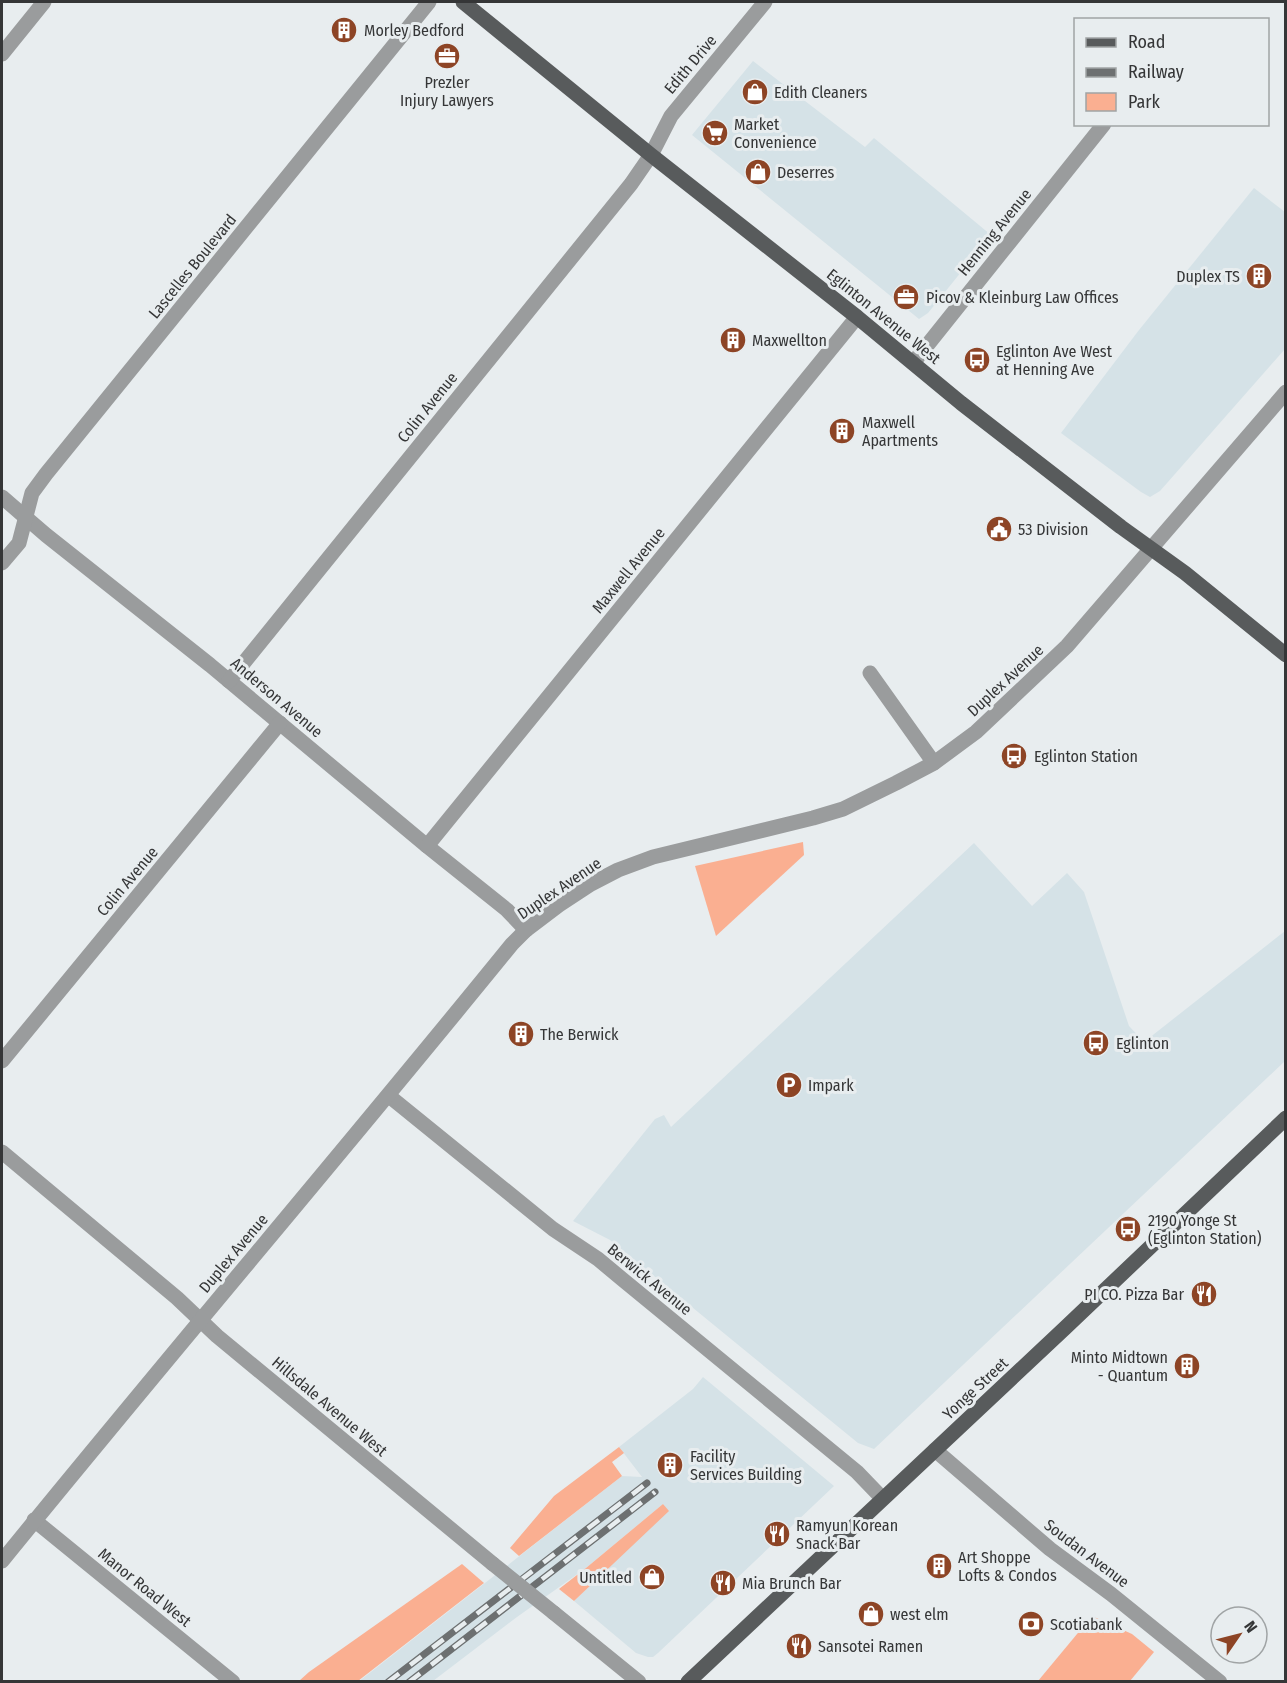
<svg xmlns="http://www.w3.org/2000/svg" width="1287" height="1683" viewBox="0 0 1287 1683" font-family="'Fira Sans Condensed',sans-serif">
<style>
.built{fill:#d5e2e7}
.green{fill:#faaf91}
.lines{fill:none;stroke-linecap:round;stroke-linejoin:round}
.street{stroke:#9a9c9d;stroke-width:15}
.primary{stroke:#585b5c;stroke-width:15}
.rail-casing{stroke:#6d7071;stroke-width:7}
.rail{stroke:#e8edef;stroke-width:4.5;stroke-dasharray:14;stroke-linecap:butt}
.street-bridge{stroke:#9a9c9d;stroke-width:15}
.labels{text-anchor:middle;stroke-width:6;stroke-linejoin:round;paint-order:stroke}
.poi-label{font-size:16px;fill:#353637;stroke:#e8edef;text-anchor:start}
.street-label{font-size:16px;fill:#353637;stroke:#e8edef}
</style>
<rect width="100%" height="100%" fill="#e8edef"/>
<g class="built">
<path d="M753 61 865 147 874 138 991 235 928 313 919 319 692 135Z"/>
<path d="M1254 188 1285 212V349L1160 491 1150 497 1141 492 1061 433 1139 330Z"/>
<path d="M974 843 1032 906 1067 873 1084 892 1129 1026 1144 1042 1285 931V1061L874 1449 858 1443 610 1240 573 1221 655 1119 664 1115 671 1127Z"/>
<path d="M703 1377 834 1486 658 1653 653 1657H648L636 1653 574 1601 668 1511 663 1504 586 1568 517 1617 433 1681 358 1682 622 1476 642 1477 619 1447 693 1389Z"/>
</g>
<g class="green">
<path d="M803 842 804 855 716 936 695 866Z"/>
<path d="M619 1447 624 1453 612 1462 622 1476 519 1556 510 1548 554 1496Z"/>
<path d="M663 1504 669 1511 574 1601 559 1589 586 1568Z"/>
<path d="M462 1564 484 1583 358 1681H299L309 1672Z"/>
<path d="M1092 1616 1132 1634 1154 1652 1130 1681H1038Z"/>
</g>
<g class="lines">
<g class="street">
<path d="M2 54 44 2"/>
<path d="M913 363 1104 124"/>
<path d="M2 497 46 535 210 665 427 846 507 910 526 930"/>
<path d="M2 563 19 543 32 493 46 474 429 2"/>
<path d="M870 673 934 763"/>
<path d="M229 681 631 184 651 155 671 116 765 2"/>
<path d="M427 846 857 317"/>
<path d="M2 1061 280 723"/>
<path d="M389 1096 553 1229 598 1259 622 1279 857 1472 882 1498"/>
<path d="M2 1152 177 1298 217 1336 493 1564"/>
<path d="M935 1450 1050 1549 1111 1594 1220 1682"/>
<path d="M34 1520 233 1682"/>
<path d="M2 1561C170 1354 344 1151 512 944L526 930 559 905 591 884 618 870 653 857 813 818 843 809 896 783 934 763 976 732 1067 646 1286 392"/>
<path d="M554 1613 639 1682"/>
</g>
<g class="primary">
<path d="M463 2 651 155 857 317 961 403 1121 527 1185 573 1286 655"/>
<path d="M688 1682 1065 1328 1286 1118"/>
</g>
<defs>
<g id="rail">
<path d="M388 1682 647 1483"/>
<path d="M409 1682 655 1492"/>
</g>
</defs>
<use href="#rail" class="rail-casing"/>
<use href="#rail" class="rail"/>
<path class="street-bridge" d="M493 1564 554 1613"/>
</g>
<defs>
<symbol id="building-disc" viewBox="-11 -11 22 22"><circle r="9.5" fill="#8d4425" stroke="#e8edef"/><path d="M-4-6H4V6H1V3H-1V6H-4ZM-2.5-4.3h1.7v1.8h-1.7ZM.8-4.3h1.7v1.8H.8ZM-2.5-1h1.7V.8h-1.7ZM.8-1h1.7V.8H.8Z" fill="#fff"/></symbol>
<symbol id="office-disc" viewBox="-11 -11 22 22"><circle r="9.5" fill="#8d4425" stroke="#e8edef"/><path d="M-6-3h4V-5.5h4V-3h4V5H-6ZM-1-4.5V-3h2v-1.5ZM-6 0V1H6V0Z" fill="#fff"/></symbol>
<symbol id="shop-disc" viewBox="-11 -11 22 22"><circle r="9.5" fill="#8d4425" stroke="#e8edef"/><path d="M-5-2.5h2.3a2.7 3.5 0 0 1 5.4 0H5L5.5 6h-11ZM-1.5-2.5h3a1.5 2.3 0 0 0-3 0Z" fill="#fff"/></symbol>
<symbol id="supermarket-disc" viewBox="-11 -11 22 22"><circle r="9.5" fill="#8d4425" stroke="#e8edef"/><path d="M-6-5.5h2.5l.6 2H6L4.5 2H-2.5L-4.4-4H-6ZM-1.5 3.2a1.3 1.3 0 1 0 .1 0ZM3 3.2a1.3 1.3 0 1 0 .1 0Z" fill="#fff"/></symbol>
<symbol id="bus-disc" viewBox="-11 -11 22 22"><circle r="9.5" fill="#8d4425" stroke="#e8edef"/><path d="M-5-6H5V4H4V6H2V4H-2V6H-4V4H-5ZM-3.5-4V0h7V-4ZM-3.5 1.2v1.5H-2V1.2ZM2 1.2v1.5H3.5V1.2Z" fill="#fff"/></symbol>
<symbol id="civic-disc" viewBox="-11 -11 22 22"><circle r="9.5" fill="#8d4425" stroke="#e8edef"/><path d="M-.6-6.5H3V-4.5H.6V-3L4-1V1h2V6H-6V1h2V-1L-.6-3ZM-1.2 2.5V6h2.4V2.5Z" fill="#fff"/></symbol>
<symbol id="parking-disc" viewBox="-11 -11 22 22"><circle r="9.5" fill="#8d4425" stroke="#e8edef"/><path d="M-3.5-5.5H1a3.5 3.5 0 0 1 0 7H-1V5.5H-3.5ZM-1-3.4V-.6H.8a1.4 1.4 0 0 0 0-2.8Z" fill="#fff"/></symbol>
<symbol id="restaurant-disc" viewBox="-11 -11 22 22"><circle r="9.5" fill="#8d4425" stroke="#e8edef"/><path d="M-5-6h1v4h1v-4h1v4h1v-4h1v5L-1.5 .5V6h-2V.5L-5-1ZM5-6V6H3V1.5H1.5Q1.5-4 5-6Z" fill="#fff"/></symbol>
<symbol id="bank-disc" viewBox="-11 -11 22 22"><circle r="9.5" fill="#8d4425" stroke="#e8edef"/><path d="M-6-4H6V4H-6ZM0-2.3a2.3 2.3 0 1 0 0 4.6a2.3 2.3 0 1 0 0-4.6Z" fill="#fff"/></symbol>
</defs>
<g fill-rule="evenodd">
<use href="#building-disc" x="329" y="15" width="30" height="30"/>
<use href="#office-disc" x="432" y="41" width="30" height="30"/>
<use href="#shop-disc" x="740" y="77" width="30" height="30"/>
<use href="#supermarket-disc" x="700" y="118" width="30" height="30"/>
<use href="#shop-disc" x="743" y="157" width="30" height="30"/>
<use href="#building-disc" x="1244" y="261" width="30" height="30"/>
<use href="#office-disc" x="891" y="282" width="30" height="30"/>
<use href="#building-disc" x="718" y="325" width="30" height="30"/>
<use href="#bus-disc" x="962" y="345" width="30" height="30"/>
<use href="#building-disc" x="827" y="416" width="30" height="30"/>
<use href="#civic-disc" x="984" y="514" width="30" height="30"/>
<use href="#bus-disc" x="999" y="741" width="30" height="30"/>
<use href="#building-disc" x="506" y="1019" width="30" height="30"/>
<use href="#bus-disc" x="1081" y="1028" width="30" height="30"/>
<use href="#parking-disc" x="774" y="1070" width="30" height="30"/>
<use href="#bus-disc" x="1113" y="1214" width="30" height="30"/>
<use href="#restaurant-disc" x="1189" y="1279" width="30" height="30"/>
<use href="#building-disc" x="1172" y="1351" width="30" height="30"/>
<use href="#building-disc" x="655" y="1450" width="30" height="30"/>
<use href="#restaurant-disc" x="762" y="1519" width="30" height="30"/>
<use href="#building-disc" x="924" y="1551" width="30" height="30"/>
<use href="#shop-disc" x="637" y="1562" width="30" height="30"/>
<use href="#restaurant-disc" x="708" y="1568" width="30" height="30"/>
<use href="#shop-disc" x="856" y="1599" width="30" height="30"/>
<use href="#bank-disc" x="1016" y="1609" width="30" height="30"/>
<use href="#restaurant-disc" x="784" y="1631" width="30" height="30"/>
</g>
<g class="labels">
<g class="poi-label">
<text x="364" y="36">Morley Bedford</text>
<text x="447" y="88" text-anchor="middle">Prezler<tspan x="447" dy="18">Injury Lawyers</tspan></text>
<text x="774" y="98">Edith Cleaners</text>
<text x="734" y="130">Market<tspan x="734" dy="18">Convenience</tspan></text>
<text x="777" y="178">Deserres</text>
<text x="1240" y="282" text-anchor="end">Duplex TS</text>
<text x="926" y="303">Picov &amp; Kleinburg Law Offices</text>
<text x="752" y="346">Maxwellton</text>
<text x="996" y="357">Eglinton Ave West<tspan x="996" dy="18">at Henning Ave</tspan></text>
<text x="862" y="428">Maxwell<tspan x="862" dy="18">Apartments</tspan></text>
<text x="1018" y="535">53 Division</text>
<text x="1034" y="762">Eglinton Station</text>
<text x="540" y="1040">The Berwick</text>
<text x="1116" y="1049">Eglinton</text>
<text x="808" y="1091">Impark</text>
<text x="1148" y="1226">2190 Yonge St<tspan x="1148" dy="18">(Eglinton Station)</tspan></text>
<text x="1184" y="1300" text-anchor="end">PI CO. Pizza Bar</text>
<text x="1168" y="1363" text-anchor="end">Minto Midtown<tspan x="1168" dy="18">- Quantum</tspan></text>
<text x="690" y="1462">Facility<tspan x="690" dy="18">Services Building</tspan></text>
<text x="796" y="1531">Ramyun Korean<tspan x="796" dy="18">Snack Bar</tspan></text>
<text x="958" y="1563">Art Shoppe<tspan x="958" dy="18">Lofts &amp; Condos</tspan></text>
<text x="632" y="1583" text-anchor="end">Untitled</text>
<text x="742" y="1589">Mia Brunch Bar</text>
<text x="890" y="1620">west elm</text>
<text x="1050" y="1630">Scotiabank</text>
<text x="818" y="1652">Sansotei Ramen</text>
</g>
<g class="street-label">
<text transform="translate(690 64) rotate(-50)" y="6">Edith Drive</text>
<text transform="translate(994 232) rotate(-51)" y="6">Henning Avenue</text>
<text transform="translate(192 266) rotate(-51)" y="6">Lascelles Boulevard</text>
<text transform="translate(884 316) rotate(39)" y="6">Eglinton Avenue West</text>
<text transform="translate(427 407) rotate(-51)" y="6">Colin Avenue</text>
<text transform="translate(628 570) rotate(-51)" y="6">Maxwell Avenue</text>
<text transform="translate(1005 680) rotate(-43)" y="6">Duplex Avenue</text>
<text transform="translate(277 697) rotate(40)" y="6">Anderson Avenue</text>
<text transform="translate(127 881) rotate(-50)" y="6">Colin Avenue</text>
<text transform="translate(559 888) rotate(-34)" y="6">Duplex Avenue</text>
<text transform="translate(233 1253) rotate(-50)" y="6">Duplex Avenue</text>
<text transform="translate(650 1279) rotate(39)" y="6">Berwick Avenue</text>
<text transform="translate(975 1388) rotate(-43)" y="6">Yonge Street</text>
<text transform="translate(330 1406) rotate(40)" y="6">Hillsdale Avenue West</text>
<text transform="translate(1087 1553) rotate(37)" y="6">Soudan Avenue</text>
<text transform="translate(145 1587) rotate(39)" y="6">Manor Road West</text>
</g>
</g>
<rect width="1287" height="1683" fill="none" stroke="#353637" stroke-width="6"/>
<rect x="1074" y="18" width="195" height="108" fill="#e8edef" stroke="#a0a4a5" stroke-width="1.5"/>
<rect x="1086" y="38" width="30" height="9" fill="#585b5c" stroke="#a0a4a5" stroke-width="1.5"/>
<text x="1128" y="48" font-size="18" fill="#353637">Road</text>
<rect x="1086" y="68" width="30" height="9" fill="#6d7071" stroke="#a0a4a5" stroke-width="1.5"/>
<text x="1128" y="78" font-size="18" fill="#353637">Railway</text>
<rect x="1086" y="93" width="30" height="18" fill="#faaf91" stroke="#a0a4a5" stroke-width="1.5"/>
<text x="1128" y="108" font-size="18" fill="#353637">Park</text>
<g transform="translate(1239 1635) rotate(55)"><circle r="28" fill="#e8edef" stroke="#a0a4a5" stroke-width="1.5"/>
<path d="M0-4.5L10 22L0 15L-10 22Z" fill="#8d4425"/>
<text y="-9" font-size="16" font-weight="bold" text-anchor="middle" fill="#353637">N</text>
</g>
</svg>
